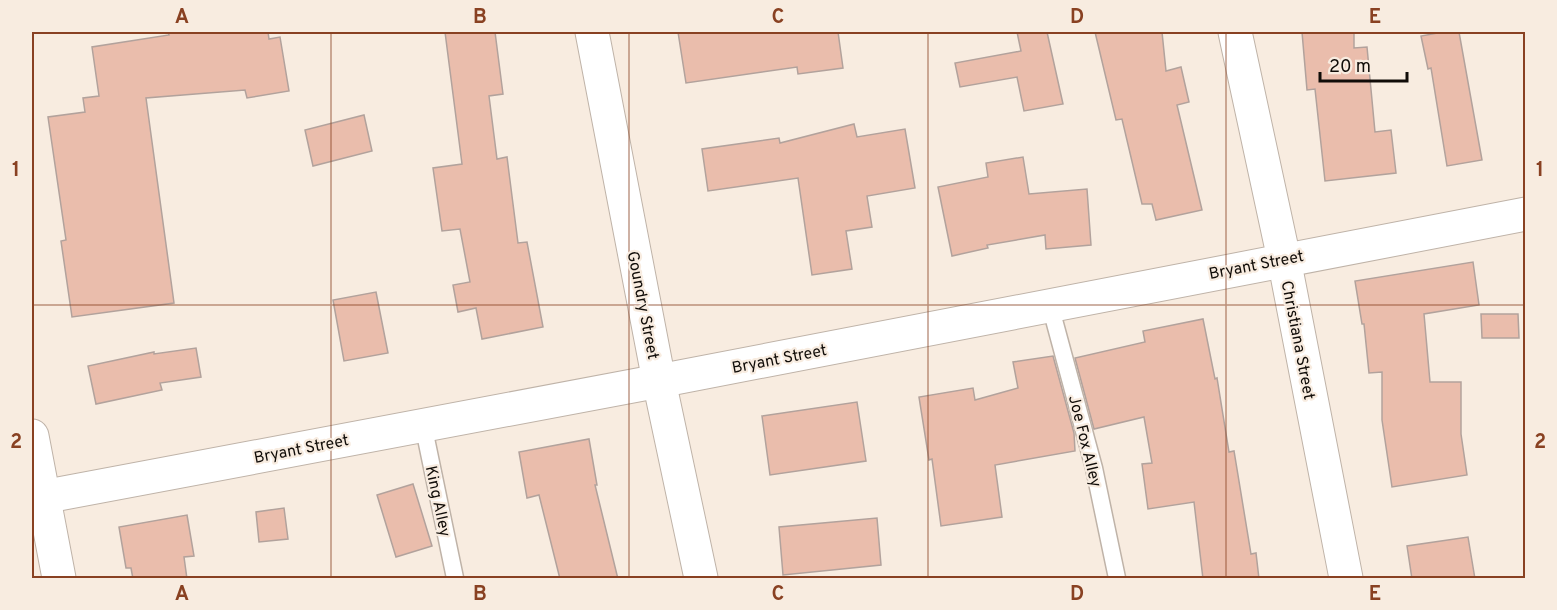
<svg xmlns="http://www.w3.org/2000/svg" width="1557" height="610" viewBox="0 0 1557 610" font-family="Overpass,sans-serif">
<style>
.building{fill:#eabdac;stroke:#b2a29c;stroke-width:1.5}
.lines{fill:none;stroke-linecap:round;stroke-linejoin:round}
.service-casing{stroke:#bfb3a8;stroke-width:19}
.minor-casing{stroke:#bfb3a8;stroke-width:35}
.service{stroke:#fff;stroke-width:16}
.minor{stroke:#fff;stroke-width:33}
.grid{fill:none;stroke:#894122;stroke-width:1.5;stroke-opacity:0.55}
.labels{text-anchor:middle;stroke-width:4.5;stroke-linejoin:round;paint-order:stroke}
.street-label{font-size:16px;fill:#100c08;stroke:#f8ece0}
.neatline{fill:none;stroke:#894122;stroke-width:2}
.grid-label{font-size:20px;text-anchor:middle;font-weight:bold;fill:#894122}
</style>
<rect width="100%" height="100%" fill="#f8ece0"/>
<g class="building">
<path d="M168 32H268L269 39 280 37 289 91 247 98 245 90 146 98 174 303 72 317 61 241 66 240 48 117 85 112 83 98 99 96 92 47 169 35Z"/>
<path d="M445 32H495L503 94 489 96 497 159 507 157 518 243 527 242 543 327 482 339 476 308 458 312 453 285 470 282 460 229 442 231 433 168 462 164Z"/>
<path d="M678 32H838L843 68 798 74 797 67 686 83Z"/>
<path d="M1017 32H1047L1063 104 1024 111 1017 77 960 87 955 63 1021 51Z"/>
<path d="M1095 32H1162L1166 71 1181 67 1189 102 1177 105 1202 210 1156 220 1152 204H1142L1122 119 1116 120Z"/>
<path d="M1302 32H1354V48L1367 47 1375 132 1391 130 1396 173 1325 181 1315 89 1307 90Z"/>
<path d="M1443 32H1459L1482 160 1447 166 1431 68 1428 69 1421 36Z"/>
<path d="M364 115 372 151 313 166 305 130Z"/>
<path d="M854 124 857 137 905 129 915 188 867 196 872 227 846 231 852 269 812 275 798 178 708 191 702 149 779 138 780 143Z"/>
<path d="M1023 157 1029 194 1087 189 1091 245 1046 249 1045 235 987 245 988 248 952 256 938 187 988 177 986 163Z"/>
<path d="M1473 262 1479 305 1424 314 1430 382H1461V434L1467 475 1392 487 1382 420V372L1369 373 1364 324H1362L1355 281Z"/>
<path d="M376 292 388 353 344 361 333 300Z"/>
<path d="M1481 314H1518L1519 338H1482Z"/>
<path d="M1203 319 1215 379 1217 378 1229 452 1234 451 1251 554 1256 553 1259 579H1203L1194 502 1148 509 1142 464 1152 463 1144 417 1094 429 1075 358 1145 342 1143 331Z"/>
<path d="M196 348 201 377 160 383 162 390 96 404 88 366 154 352V354Z"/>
<path d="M1053 356 1074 433 1075 451 995 465 1002 517 941 526 932 459 929 460 919 397 973 388 975 400 1018 388 1013 362Z"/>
<path d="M857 402 866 461 770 475 762 416Z"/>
<path d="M589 439 597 485H595L618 579H560L539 495 527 498 519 452Z"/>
<path d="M413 484 432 546 396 557 377 495Z"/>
<path d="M284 508 288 539 259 542 256 512Z"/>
<path d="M187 515 194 556 184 557 187 579H133L131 568H126L119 527Z"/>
<path d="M877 518 881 565 783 575 779 527Z"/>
<path d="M1468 537 1475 579H1412L1407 546Z"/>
</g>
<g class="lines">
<defs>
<g id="service">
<path d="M1050 305 1094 468 1117 578"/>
<path d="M423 424 455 578"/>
</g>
<g id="minor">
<path d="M592 32 659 381 701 578"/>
<path d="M1235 32 1284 259 1346 578"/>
<path d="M32 436 59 578"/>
<path d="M32 499 659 381 1526 214"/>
</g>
</defs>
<use href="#service" class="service-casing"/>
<use href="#minor" class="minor-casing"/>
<use href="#service" class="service"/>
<use href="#minor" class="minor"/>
</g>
<path class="grid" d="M331 32V578M629 32V578M928 32V578M1226 32V578M32 305H1526"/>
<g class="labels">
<g class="street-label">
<text transform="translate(1256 264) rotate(-11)" y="6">Bryant Street</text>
<text transform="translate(644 305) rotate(79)" y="6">Goundry Street</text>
<text transform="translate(1299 340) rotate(79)" y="6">Christiana Street</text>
<text transform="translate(779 358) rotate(-11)" y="6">Bryant Street</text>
<text transform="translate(1086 441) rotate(76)" y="6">Joe Fox Alley</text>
<text transform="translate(301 448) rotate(-11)" y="6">Bryant Street</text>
<text transform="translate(439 501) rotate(78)" y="6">King Alley</text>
</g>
</g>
<rect width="1557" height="610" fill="none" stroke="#f8ece0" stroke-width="66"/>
<path d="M1320 72v9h87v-9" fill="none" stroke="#100c08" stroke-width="3"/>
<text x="1329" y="72" font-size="18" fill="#100c08" stroke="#f8ece0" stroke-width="4.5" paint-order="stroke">20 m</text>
<rect x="33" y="33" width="1491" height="544" class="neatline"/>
<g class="grid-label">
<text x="182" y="23">A</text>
<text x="480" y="23">B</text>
<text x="778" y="23">C</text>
<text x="1077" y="23">D</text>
<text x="1375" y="23">E</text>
<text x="16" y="176">1</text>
<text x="1540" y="176">1</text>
<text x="16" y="448">2</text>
<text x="1540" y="448">2</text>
<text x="182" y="600">A</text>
<text x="480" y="600">B</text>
<text x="778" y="600">C</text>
<text x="1077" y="600">D</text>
<text x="1375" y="600">E</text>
</g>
</svg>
